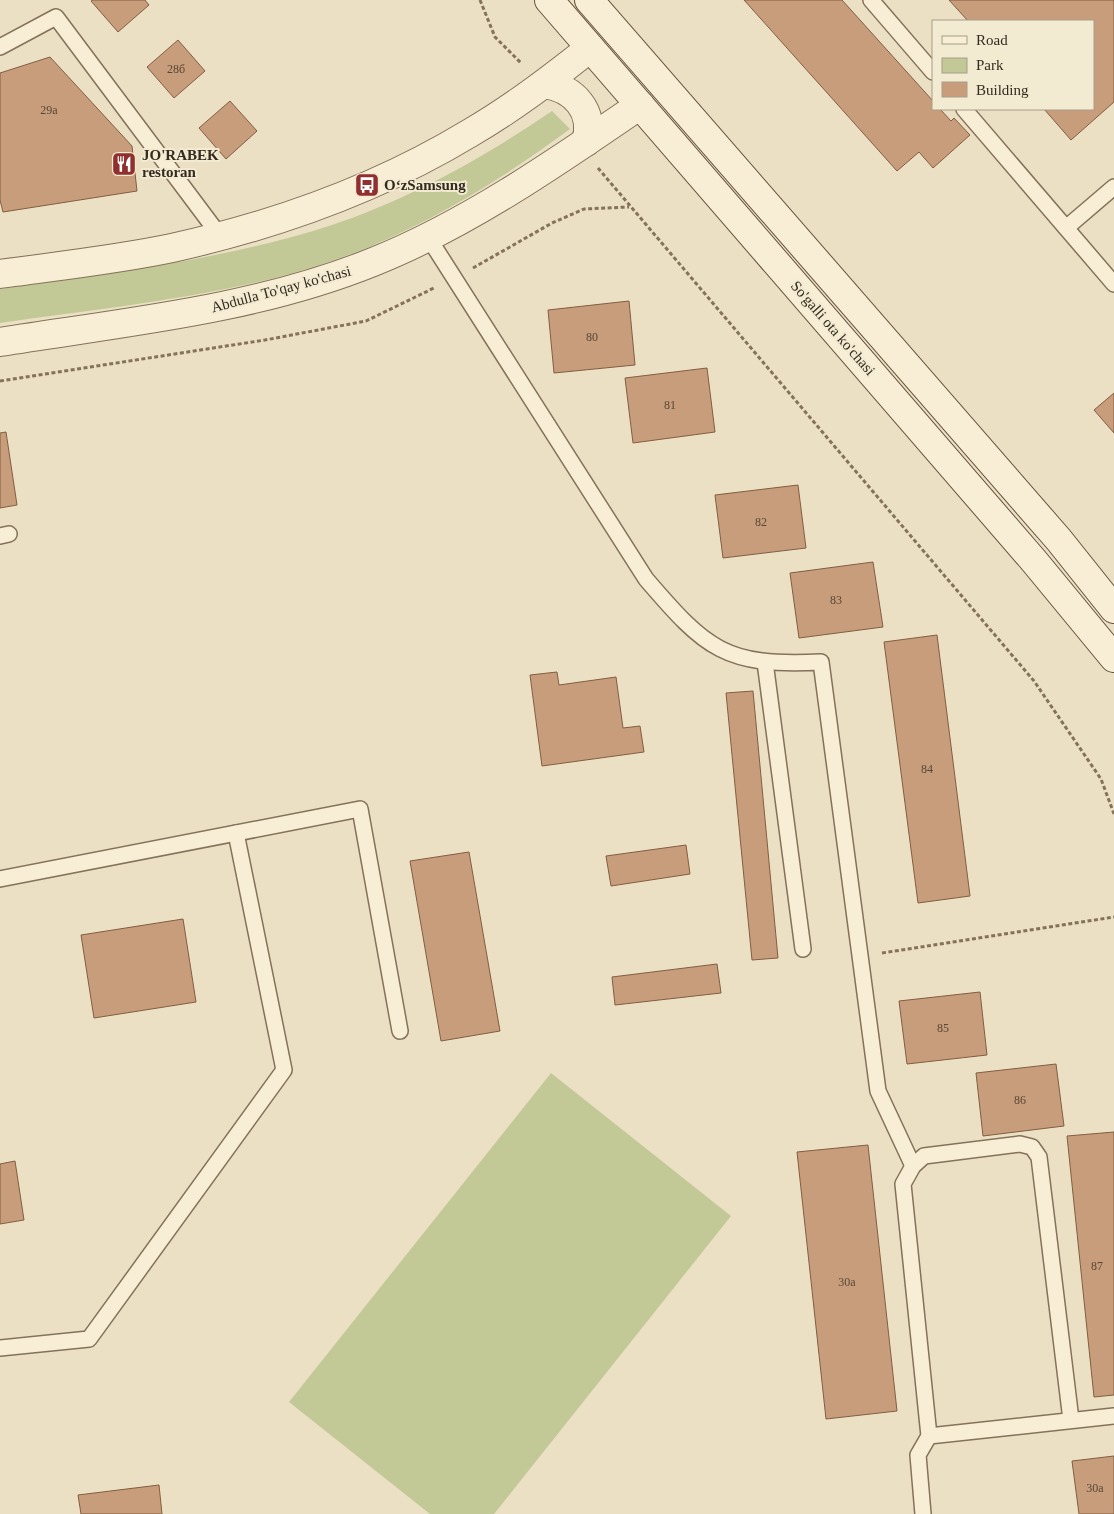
<svg xmlns="http://www.w3.org/2000/svg" width="1114" height="1514" viewBox="0 0 1114 1514" font-family="Georgia,serif">
<style>
.green{fill:#c2c997}
.building{fill:#c89d7b;stroke:#825d42}
.lines{fill:none;stroke-linecap:round;stroke-linejoin:round}
.service-casing{stroke:#84725b;stroke-width:18}
.tertiary-casing{stroke:#84725b;stroke-width:30}
.secondary-casing{stroke:#66533e;stroke-width:30}
.path{stroke:#84725b;stroke-width:3;stroke-dasharray:4 2.5;stroke-linecap:butt}
.service{stroke:#f7eed5;stroke-width:15}
.tertiary{stroke:#f7eed5;stroke-width:28}
.secondary{stroke:#f7eed5;stroke-width:28}
.labels{text-anchor:middle;stroke-width:4;stroke-linejoin:round;paint-order:stroke}
.number-label{font-size:12px;fill:#5a4735}
.poi-label{font-size:15px;font-weight:bold;fill:#352a1e;stroke:#f3ead2;text-anchor:start}
.street-label{font-size:15px;fill:#352a1e;stroke:#f3ead2}
</style>
<rect width="100%" height="100%" fill="#ebe0c3"/>
<g class="green">
<path d="M552 111 570 129C497 183 418 231 332 261 228 297 109 307 0 323V289C104 274 211 261 313 231 397 206 479 161 552 111Z"/>
<path d="M551 1073 731 1216 494 1514H430L289 1402Z"/>
</g>
<g class="building">
<path d="M93 0H145L149 5 118 32 91 1Z"/>
<path d="M744 0H842L933 101V109H940L951 121 954 118 970 135 933 168 919 152 897 171Z"/>
<path d="M949 0H1114V102L1071 140 1044 109H1093V21H968Z"/>
<path d="M178 40 205 71 174 98 147 67Z"/>
<path d="M50 57 132 146 137 191 3 212 0 200V73Z"/>
<path d="M230 101 257 131 226 159 199 128Z"/>
<path d="M629 301 635 365 554 373 548 310Z"/>
<path d="M707 368 715 432 633 443 625 378Z"/>
<path d="M1114 393V433L1094 410Z"/>
<path d="M6 432 17 505 0 508V433Z"/>
<path d="M798 485 806 548 723 558 715 495Z"/>
<path d="M873 562 883 627 799 638 790 573Z"/>
<path d="M937 635 970 896 918 903 884 642Z"/>
<path d="M557 672 559 685 616 677 623 728 640 726 644 752 542 766 530 675Z"/>
<path d="M753 691 778 958 752 960 726 693Z"/>
<path d="M686 845 690 874 611 886 606 856Z"/>
<path d="M469 852 500 1031 441 1041 410 861Z"/>
<path d="M183 919 196 1002 94 1018 81 935Z"/>
<path d="M717 964 721 993 615 1005 612 977Z"/>
<path d="M980 992 987 1055 907 1064 899 1001Z"/>
<path d="M1056 1064 1064 1126 983 1136 976 1073Z"/>
<path d="M1114 1132V1395L1094 1397 1067 1136Z"/>
<path d="M868 1145 897 1411 826 1419 797 1152Z"/>
<path d="M15 1161 24 1220 0 1224V1164Z"/>
<path d="M1114 1456V1514H1079L1072 1461Z"/>
<path d="M159 1485 162 1514H81L78 1495Z"/>
</g>
<g class="lines">
<defs>
<g id="service">
<path d="M871 0 933 72"/>
<path d="M0 47 56 17 220 236"/>
<path d="M964 109 1114 284"/>
<path d="M1066 228 1114 187"/>
<path d="M428 237 646 579C706 649 725 667 821 662L878 1091 913 1166"/>
<path d="M0 536 9 534"/>
<path d="M765 662 803 949"/>
<path d="M0 879 360 809 400 1031"/>
<path d="M0 1348 89 1339 284 1070 236 833"/>
<path d="M929 1436 1114 1416"/>
<path d="M923 1514 918 1455 929 1436 903 1184 913 1166 924 1156 1020 1144 1032 1147 1039 1157 1071 1420"/>
</g>
<g id="tertiary">
<path d="M544 84C574 88 595 111 586 142"/>
<path d="M0 274C57 266 115 260 172 248 276 225 379 188 470 133 513 108 552 78 590 48"/>
<path d="M0 342C125 322 254 310 373 262 466 225 557 162 640 105"/>
</g>
<g id="secondary">
<path d="M549 0 1034 561 1114 658"/>
<path d="M589 0 1059 540 1114 609"/>
</g>
</defs>
<use href="#service" class="service-casing"/>
<use href="#tertiary" class="tertiary-casing"/>
<use href="#secondary" class="secondary-casing"/>
<g class="path">
<path d="M480 0 495 37 521 63"/>
<path d="M598 168 1034 681 1101 779 1114 814"/>
<path d="M473 268 552 223 584 209 629 207"/>
<path d="M0 381 265 340 366 321 434 288"/>
<path d="M882 953 1114 917"/>
</g>
<use href="#service" class="service"/>
<use href="#tertiary" class="tertiary"/>
<use href="#secondary" class="secondary"/>
</g>
<defs>
<symbol id="restaurant-square" viewBox="-11 -11 22 22"><rect x="-9" y="-9" width="18" height="18" rx="4" fill="#90302e" stroke="#f3ead2"/><path d="M-5-6h1v4h1v-4h1v4h1v-4h1v5L-1.5 .5V6h-2V.5L-5-1ZM5-6V6H3V1.5H1.5Q1.5-4 5-6Z" fill="#fff"/></symbol>
<symbol id="bus-square" viewBox="-11 -11 22 22"><rect x="-9" y="-9" width="18" height="18" rx="4" fill="#90302e" stroke="#f3ead2"/><path d="M-5-6H5V4H4V6H2V4H-2V6H-4V4H-5ZM-3.5-4V0h7V-4ZM-3.5 1.2v1.5H-2V1.2ZM2 1.2v1.5H3.5V1.2Z" fill="#fff"/></symbol>
</defs>
<g fill-rule="evenodd">
<use href="#restaurant-square" x="110" y="150" width="28" height="28"/>
<use href="#bus-square" x="353" y="171" width="28" height="28"/>
</g>
<g class="labels">
<g class="number-label">
<text x="176" y="73">28б</text>
<text x="49" y="114">29a</text>
<text x="592" y="341">80</text>
<text x="670" y="409">81</text>
<text x="761" y="526">82</text>
<text x="836" y="604">83</text>
<text x="927" y="773">84</text>
<text x="943" y="1032">85</text>
<text x="1020" y="1104">86</text>
<text x="1097" y="1270">87</text>
<text x="847" y="1286">30a</text>
<text x="1095" y="1492">30a</text>
</g>
<g class="poi-label">
<text x="142" y="160">JO'RABEK<tspan x="142" dy="17">restoran</tspan></text>
<text x="384" y="190">OʻzSamsung</text>
</g>
<g class="street-label">
<text transform="translate(281 289) rotate(-15)" y="5">Abdulla To'qay ko'chasi</text>
<text transform="translate(833 328) rotate(49)" y="5">So'galli ota ko'chasi</text>
</g>
</g>
<rect x="932" y="20" width="162" height="90" fill="#f3ead2" stroke="#a79d8a"/>
<rect x="942" y="36" width="25" height="8" fill="#f7eed5" stroke="#a79d8a"/>
<text x="976" y="45" font-size="15" fill="#352a1e">Road</text>
<rect x="942" y="58" width="25" height="15" fill="#c2c997" stroke="#a79d8a"/>
<text x="976" y="70" font-size="15" fill="#352a1e">Park</text>
<rect x="942" y="82" width="25" height="15" fill="#c89d7b" stroke="#a79d8a"/>
<text x="976" y="95" font-size="15" fill="#352a1e">Building</text>
</svg>
